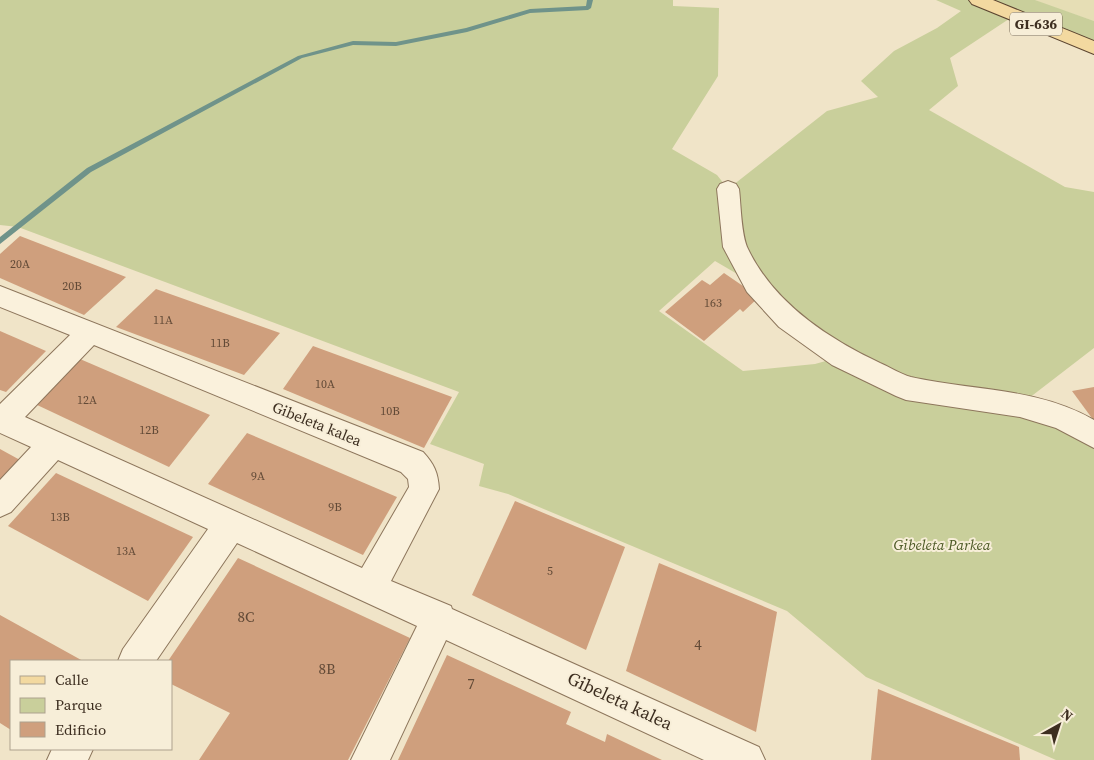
<svg xmlns="http://www.w3.org/2000/svg" width="1094" height="760" viewBox="0 0 1094 760" font-family="'Source Serif 4',serif">
<style>
.farmland{fill:#e6deb5}
.green{fill:#c9cf9b;fill-rule:evenodd}
.lines{fill:none;stroke-linecap:round;stroke-linejoin:round}
.stream{fill:#6f938a;fill-rule:evenodd}
.building{fill:#cf9f7d}
.minor-casing{stroke:#8d765c;stroke-width:2}
.primary-casing{stroke:#5b4430;stroke-width:2}
.minor{fill:#faf1dc;fill-rule:evenodd}
.primary{fill:#f3d9a0;fill-rule:evenodd}
.labels{text-anchor:middle;stroke-width:4;stroke-linejoin:round;paint-order:stroke}
.number-label{font-size:12px;fill:#624a37}
.shield{fill:#f7eed8;stroke:#756857;stroke-width:1}
.shield-label{font-size:14px;font-weight:bold;fill:#3d2e20}
.street-label{font-size:15px;fill:#3d2e20;stroke:#f7eed8}
.park-label{font-size:15px;font-style:italic;fill:#4d5a26;stroke:#f7eed8}
.near-number-label{font-size:15px;fill:#624a37}
.near-street-label{font-size:18px;fill:#3d2e20;stroke:#f7eed8}
</style>
<rect width="100%" height="100%" fill="#f0e4c8"/>
<path class="farmland" d="M1035 0H1094V21L1044 4Z"/>
<path class="green" d="M0 0H673V6L719 8 718 76 672 149 717 175 728 189 827 111 878 97 861 81 894 51 937 28 961 11 936 0H1035L1094 21V48L1015 15 950 58 958 86 929 110 1065 187 1094 192V348L1020 405 1094 435V760H1056L866 677 787 611 508 494 479 486 484 464 430 444 459 392 18 227 0 225ZM715 261 756 285 840 357 815 364 743 371 659 311Z"/>
<g class="lines">
<path class="stream" d="M587 0H593L591 8 588 10 530 13 467 32 396 46 353 45 302 58 91 172 0 244V237L87 168 298 56 353 41 396 42 466 28 530 9 586 6Z"/>
</g>
<g class="building">
<path d="M20 236 126 277 84 315 0 278V254Z"/>
<path d="M724 273 759 297 743 312 740 309 704 341 665 312 702 280 710 285Z"/>
<path d="M156 289 280 333 244 375 116 327Z"/>
<path d="M0 331 46 351 6 392 0 390Z"/>
<path d="M313 346 452 397 424 448 283 389Z"/>
<path d="M80 359 210 415 169 467 35 404Z"/>
<path d="M1094 387V421L1072 391Z"/>
<path d="M247 433 397 497 363 555 208 484Z"/>
<path d="M0 449 20 460 0 481Z"/>
<path d="M56 473 193 537 148 601 8 526Z"/>
<path d="M515 501 625 547 586 650 472 595Z"/>
<path d="M238 558 410 638 348 760H199L230 713 171 684V661H168Z"/>
<path d="M659 563 777 612 756 732 626 671Z"/>
<path d="M0 615 83 661H11V730L0 723Z"/>
<path d="M447 655 571 712 566 724 605 742 607 734 662 760H398Z"/>
<path d="M878 689 1019 747 1020 760H871Z"/>
</g>
<g class="lines">
<defs>
<g id="minor">
<path d="M728 181 736 184 739 189C741 205 741 235 748 249 774 303 827 338 880 363 890 367 900 374 911 377 973 391 1037 387 1094 420V448L1056 428 1020 417 906 400 896 396 832 365 779 327 747 292 723 247 717 189 720 184Z"/>
<path d="M0 286 423 452C434 464 438 472 439 489L391 581 451 606 452 609 759 747 765 760H704L446 640 390 760H351L417 626 237 543 156 661H118L123 649 208 529 58 460 11 512 0 517V480L31 447 0 433V404L70 335 0 307ZM94 345 401 472 408 479 409 487 362 568 25 417Z"/>
<path d="M52 749H93L88 760H47Z"/>
</g>
<path id="primary" d="M969 0H993L1094 41V54L972 4Z"/>
</defs>
<use href="#minor" class="minor-casing"/>
<use href="#primary" class="primary-casing"/>
<use href="#minor" class="minor"/>
<use href="#primary" class="primary"/>
</g>
<g class="labels">
<g class="number-label">
<text x="20" y="268">20A</text>
<text x="72" y="290">20B</text>
<text x="713" y="307">163</text>
<text x="163" y="324">11A</text>
<text x="220" y="347">11B</text>
<text x="325" y="388">10A</text>
<text x="87" y="404">12A</text>
<text x="390" y="415">10B</text>
<text x="149" y="434">12B</text>
<text x="258" y="480">9A</text>
<text x="335" y="511">9B</text>
<text x="60" y="521">13B</text>
<text x="126" y="555">13A</text>
<text x="550" y="575">5</text>
</g>
<rect class="shield" x="1010" y="12.5" width="52" height="23" rx="4"/>
<g class="shield-label">
<text x="1036" y="29">GI-636</text>
</g>
<g class="street-label">
<text transform="translate(317 424) rotate(22)" y="5">Gibeleta kalea</text>
</g>
<g class="park-label">
<text x="942" y="550">Gibeleta Parkea</text>
</g>
<g class="near-number-label">
<text x="246" y="622">8C</text>
<text x="698" y="650">4</text>
<text x="327" y="674">8B</text>
<text x="471" y="689">7</text>
</g>
<g class="near-street-label">
<text transform="translate(620 701) rotate(25)" y="6">Gibeleta kalea</text>
</g>
</g>
<rect x="10" y="660" width="162" height="90" fill="#f7eed8" stroke="#ada18e"/>
<rect x="20" y="676" width="25" height="8" fill="#f3d9a0" stroke="#ada18e"/>
<text x="55" y="685" font-size="15" fill="#3d2e20">Calle</text>
<rect x="20" y="698" width="25" height="15" fill="#c9cf9b" stroke="#ada18e"/>
<text x="55" y="710" font-size="15" fill="#3d2e20">Parque</text>
<rect x="20" y="722" width="25" height="15" fill="#cf9f7d" stroke="#ada18e"/>
<text x="55" y="735" font-size="15" fill="#3d2e20">Edificio</text>
<g transform="translate(1059 725) rotate(39)" stroke="#f7eed8" stroke-width="4" paint-order="stroke">
<path d="M0-4L9 19L0 12L-9 19Z" fill="#3d2e20"/>
<text y="-8" font-size="14" font-weight="bold" text-anchor="middle" fill="#3d2e20">N</text>
</g>
</svg>
